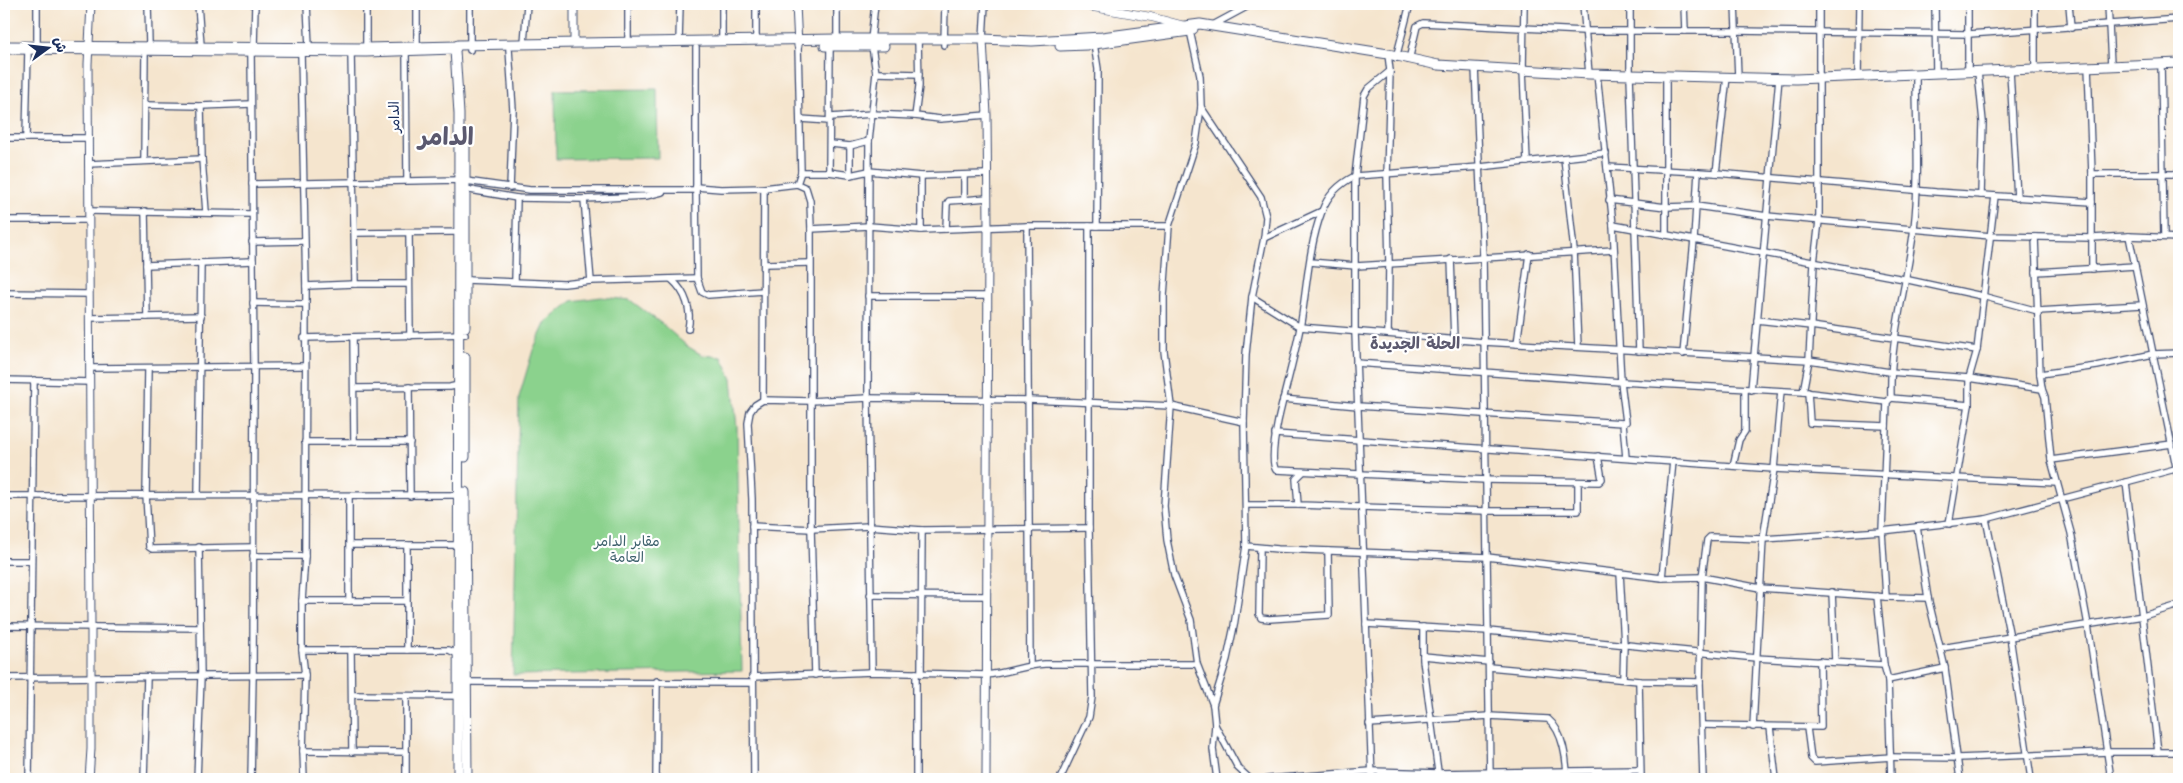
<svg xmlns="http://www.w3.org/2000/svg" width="2183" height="783" viewBox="0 0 2183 783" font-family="'Architects Daughter','Playpen Sans Arabic',sans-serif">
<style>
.green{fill:#8bd28d;stroke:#538076}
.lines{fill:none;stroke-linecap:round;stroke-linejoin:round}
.minor-casing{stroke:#3c4a6f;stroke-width:8}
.tertiary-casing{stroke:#3c4a6f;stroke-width:9}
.secondary-casing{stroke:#3c4a6f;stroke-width:9}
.primary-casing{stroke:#3c4a6f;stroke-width:11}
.minor{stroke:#fff;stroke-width:5.5}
.tertiary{stroke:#fff;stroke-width:7}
.secondary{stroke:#fff;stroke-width:8}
.primary{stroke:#fff;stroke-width:9}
.labels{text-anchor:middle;stroke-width:4.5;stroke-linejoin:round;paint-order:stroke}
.street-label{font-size:14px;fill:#1b2f5e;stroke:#fff}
.park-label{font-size:14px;fill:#3d606c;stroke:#fff}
.quarter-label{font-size:16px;font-weight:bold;fill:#5b596f;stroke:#fff}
.town-label{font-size:24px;font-weight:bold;fill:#5b596f;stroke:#fff}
</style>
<rect width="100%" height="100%" fill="#fff"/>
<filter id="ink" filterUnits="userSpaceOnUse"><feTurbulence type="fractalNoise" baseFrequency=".02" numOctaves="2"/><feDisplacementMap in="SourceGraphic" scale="10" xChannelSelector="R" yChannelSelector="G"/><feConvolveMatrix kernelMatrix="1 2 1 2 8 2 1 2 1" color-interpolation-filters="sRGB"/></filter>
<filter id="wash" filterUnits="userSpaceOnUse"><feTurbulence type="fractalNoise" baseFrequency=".0096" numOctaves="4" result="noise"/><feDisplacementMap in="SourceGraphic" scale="20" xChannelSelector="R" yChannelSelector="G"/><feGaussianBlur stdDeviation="1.12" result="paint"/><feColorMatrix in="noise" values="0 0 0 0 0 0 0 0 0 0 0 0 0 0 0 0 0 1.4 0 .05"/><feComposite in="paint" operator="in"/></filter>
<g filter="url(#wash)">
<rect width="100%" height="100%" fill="#f5e5ce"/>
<g class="green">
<path d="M657 89 658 158 556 159 555 90Z"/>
<path d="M601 297 630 300 662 324 687 346 702 355 722 357 732 379 737 427 742 671 513 675 519 397 533 350 545 324 572 301Z"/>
</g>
</g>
<g filter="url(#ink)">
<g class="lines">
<defs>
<g id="minor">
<path d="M37 4V44"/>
<path d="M148 4 149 45"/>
<path d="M198 4 201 46"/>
<path d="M307 4 309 47"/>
<path d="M366 4V47"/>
<path d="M1524 4 1523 70 1527 162"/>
<path d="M1583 4 1589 74"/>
<path d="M1630 4V75L1639 351"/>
<path d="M1684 4 1685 31"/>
<path d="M1735 4 1738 77"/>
<path d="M1935 4 1936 74"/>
<path d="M1968 4V72"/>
<path d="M2035 4V69"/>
<path d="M2069 4 2071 28"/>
<path d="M2108 4 2111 65"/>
<path d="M1213 25 1252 4"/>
<path d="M1190 31 1200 76 1201 107 1196 143 1169 226 1164 296V351L1171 406 1164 506 1167 540 1174 575 1191 620 1197 664 1213 705 1215 725 1213 749 1217 779"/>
<path d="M837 39V4"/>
<path d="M983 39 985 4"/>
<path d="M756 41V4"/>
<path d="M628 42V4"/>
<path d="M679 42 680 4"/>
<path d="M722 42V4"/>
<path d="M524 43 527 4"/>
<path d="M1094 44 1098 69 1097 226"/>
<path d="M944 45 945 4"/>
<path d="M254 46 255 4"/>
<path d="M417 47V4"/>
<path d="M696 48V187"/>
<path d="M509 49 513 110 510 188"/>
<path d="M470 50V4"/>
<path d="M301 53 306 289 305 556 302 601V650L305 675 303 751 304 779"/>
<path d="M351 53 355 284H408"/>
<path d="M406 53 407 180"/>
<path d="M1388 54 1390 71 1387 175 1389 264 1388 334"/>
<path d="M1396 58 1410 4"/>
<path d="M1409 60 1417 26 1423 23 1584 31H1737L1969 34 2179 19"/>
<path d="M2161 63 2164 236"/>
<path d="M2088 66 2092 174V269"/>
<path d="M1475 67 1483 257 1490 779"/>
<path d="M2010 71 2017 198"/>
<path d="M1978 72 1983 122 1981 195"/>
<path d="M876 73 919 74"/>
<path d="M1597 74 1613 225 1621 382 1626 422 1623 423 1626 458"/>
<path d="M1666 75V235"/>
<path d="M1858 77 1859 4"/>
<path d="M145 105 201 106 251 104"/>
<path d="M201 106 202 159 206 212"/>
<path d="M1201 107 1261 197 1266 217 1264 238 1252 297 1246 354 1244 422 1246 546 1234 626 1227 659 1213 705"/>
<path d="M915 116 919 86 918 40"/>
<path d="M800 119 829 121 831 117 872 114 915 116 940 119 987 115"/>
<path d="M4 138H89"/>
<path d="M26 138 28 50"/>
<path d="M831 144 850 146 869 141"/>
<path d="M1564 158 1574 251 1578 347"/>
<path d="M144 161 145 51"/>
<path d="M88 164 202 159"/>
<path d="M1607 167 1716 173 1936 192 2092 202"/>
<path d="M801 172H829L850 175 869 171 921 176 987 174"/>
<path d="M829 172 830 46"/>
<path d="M1716 173 1727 77"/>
<path d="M2092 174H2179"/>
<path d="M850 175V146"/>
<path d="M252 184 459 180 530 190H696V187L721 189 764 188 797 184 806 188 810 201 811 229V529L815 675"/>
<path d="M797 184 801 172 798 46"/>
<path d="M464 189 517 198 584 199 591 281"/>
<path d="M696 190 697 278 702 292 708 295 763 291"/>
<path d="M584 199 646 196 662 192"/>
<path d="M964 200 987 198"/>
<path d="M1609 200 1666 207 1696 206 1767 216 1991 236 2092 238 2129 236 2179 238"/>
<path d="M89 211 251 214"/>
<path d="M145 211 147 317"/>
<path d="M4 220H89"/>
<path d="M1613 225 1904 279 1982 296 2038 311 2142 305"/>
<path d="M1027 226 1030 666"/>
<path d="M811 229 869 226 921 230 1027 226H1169"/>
<path d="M946 229 947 204 949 201 964 200V176"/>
<path d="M921 230V176"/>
<path d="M355 233 456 232 459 230"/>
<path d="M409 233 410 336"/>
<path d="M2129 236 2179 481"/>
<path d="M2035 237 2040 374 2042 389 2045 397 2051 460 2071 533 2088 625 2111 779"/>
<path d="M1264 238 1322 211"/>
<path d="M252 242 304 241"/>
<path d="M1451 259 1454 339"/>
<path d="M1310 262 1356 266 1614 250"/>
<path d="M765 264 810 263"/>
<path d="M146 265 253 261"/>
<path d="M2036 272 2135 266"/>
<path d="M466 280 564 284 591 281 697 278"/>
<path d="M672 280C686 292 692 311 688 329"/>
<path d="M515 281 517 198"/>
<path d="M306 286 355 284"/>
<path d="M4 293 89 294"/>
<path d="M868 296H987"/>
<path d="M1252 297 1300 327 1484 342 1809 360 1890 372 1969 378 2042 389"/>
<path d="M253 303 305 304"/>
<path d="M89 318 201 316"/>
<path d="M1757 320 1811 326 1977 350"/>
<path d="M353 337 354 442"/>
<path d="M304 338 465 334"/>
<path d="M1517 344 1529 254"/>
<path d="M1683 354 1694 240 1698 172"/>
<path d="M1356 363 1621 382 1803 392 1887 402"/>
<path d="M90 368 305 366"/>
<path d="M148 369 146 495 149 547 152 549 253 547"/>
<path d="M2040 374 2097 366 2153 354 2179 353"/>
<path d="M4 380 90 382"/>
<path d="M409 387 410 496"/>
<path d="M354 388 450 387 459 385"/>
<path d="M1751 390 1779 78"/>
<path d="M1803 392 1809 360 1814 263 1819 221V4"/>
<path d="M1808 392 1810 423 1886 426"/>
<path d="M1891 398 1969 405"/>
<path d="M1283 399 1358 406 1623 423"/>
<path d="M763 400 764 188"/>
<path d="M1275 434 1774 469 2057 483"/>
<path d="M305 442H410"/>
<path d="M1598 456 1602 479 1599 482 1486 480 1276 470C1270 462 1276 431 1278 421 1285 390 1294 359 1300 328 1307 290 1308 248 1322 211 1328 194 1339 184 1355 176L1480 167 1606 153"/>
<path d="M2051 460 2172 444"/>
<path d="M1733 466 1739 440 1745 431V390"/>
<path d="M1303 472 1296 479 1298 505 1486 511H1578V483"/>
<path d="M2126 482 2158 752"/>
<path d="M198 495 201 263"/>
<path d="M4 496 460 495"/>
<path d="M349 496V601"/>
<path d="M1246 505H1298"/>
<path d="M1986 519 2010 637 2031 779"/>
<path d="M1949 524 1969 405V378L1977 350 1995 196"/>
<path d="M752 526 811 529 869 526 922 530 1089 528"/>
<path d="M1917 527 1928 598 1945 668 1960 779"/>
<path d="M350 545H459"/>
<path d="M407 545V650"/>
<path d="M1246 546 1278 549 1487 557 1662 578 1702 577 1760 588 1886 597 1928 598"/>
<path d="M1260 548 1259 614 1261 618 1269 619 1329 615 1328 551"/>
<path d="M253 556H305"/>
<path d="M4 561H31"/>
<path d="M1620 573 1624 645 1623 679"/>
<path d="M1662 578 1673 461"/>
<path d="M1832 592 1835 662"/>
<path d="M870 595 986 596"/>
<path d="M1877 596 1884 665 1888 680 1891 779"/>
<path d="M1886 597 1882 531 1887 402 1891 398C1889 341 1907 285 1914 228 1920 178 1916 125 1916 75"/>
<path d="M302 601H406"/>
<path d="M1366 624 1488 631 1756 658 1884 665"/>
<path d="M4 626 200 628"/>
<path d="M1423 627V660L1439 779"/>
<path d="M1941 648 2143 616 2179 605"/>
<path d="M302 650H449L459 655"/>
<path d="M351 650 352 752"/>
<path d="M1423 656 1489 662"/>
<path d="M1489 667 1639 681 1700 682"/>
<path d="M872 672 868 398 869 141 876 73 871 40 875 4"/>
<path d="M916 673V779"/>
<path d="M921 674 922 530"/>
<path d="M752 677 872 672 986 675C1008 673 1025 665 1045 664H1197"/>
<path d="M4 678 305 675"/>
<path d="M1888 680 1945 668"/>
<path d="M1639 681 1641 779"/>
<path d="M466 682 752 683"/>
<path d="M352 695 458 696"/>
<path d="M1369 724 1489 716 1548 719C1563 731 1567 760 1567 779"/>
<path d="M1215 725 1238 768 1250 779"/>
<path d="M1702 725 1821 727 1820 661"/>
<path d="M1753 727 1763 539 1774 469 1781 391"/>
<path d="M1770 727 1776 779"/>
<path d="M1807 728 1811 758 1815 762 1892 757 1958 758 2108 752H2179"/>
<path d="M303 751 406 752"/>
<path d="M29 779 34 380"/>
<path d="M144 779 147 677"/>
<path d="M197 779 201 677 199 547"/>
<path d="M251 779 253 676 254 367 251 53"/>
<path d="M406 779V696"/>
<path d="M656 779 657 681"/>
<path d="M754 779 752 499 748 423 750 412 755 405 763 400 810 401 868 398 1029 400 1149 405 1171 406 1244 422"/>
<path d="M1060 779 1089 717 1092 697 1089 528V226"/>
<path d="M1268 779 1371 771 1438 773 1640 770"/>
<path d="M1372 779 1355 332V176L1364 96 1368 89 1390 71"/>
<path d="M1703 779 1700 682 1702 577 1707 540 1710 537 1763 539 1882 531 1986 519 2179 468"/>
</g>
<g id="tertiary">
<path d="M796 4 798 46"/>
<path d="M983 39 987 115 988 227 986 779"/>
<path d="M574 43V4"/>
<path d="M4 45 366 47 458 45"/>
<path d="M4 50 366 53 455 50"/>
<path d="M89 779 91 749V627L88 64 91 4"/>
</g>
<path id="secondary" d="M1075 4 1151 17 1185 26"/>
<g id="primary">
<path d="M825 46H884"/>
<path d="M1060 46 1087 45 1190 31 1193 29"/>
<path d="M465 137V327"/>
<path d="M465 357V457"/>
<path d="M465 492 467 779"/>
<path d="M458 779 459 114 455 50 458 45 837 39H983L1032 41 1102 37 1200 24 1388 54 1438 65 1589 74 1796 79 2179 63"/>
</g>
</defs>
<use href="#minor" class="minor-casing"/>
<use href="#tertiary" class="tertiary-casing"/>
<use href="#secondary" class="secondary-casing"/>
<use href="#primary" class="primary-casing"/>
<use href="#minor" class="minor"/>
<use href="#tertiary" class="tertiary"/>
<use href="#secondary" class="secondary"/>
<use href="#primary" class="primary"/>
</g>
</g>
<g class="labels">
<g class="street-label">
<text transform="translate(394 117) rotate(-91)" y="5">الدامر</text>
</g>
<g class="park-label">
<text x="627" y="546">مقابر الدامر<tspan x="627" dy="16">العامة</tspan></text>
</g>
<g class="quarter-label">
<text x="1415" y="349">الحلة الجديدة</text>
</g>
<g class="town-label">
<text x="446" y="145">الدامر</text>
</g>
</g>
<rect width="2183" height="783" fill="none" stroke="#fff" stroke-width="20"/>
<g transform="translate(48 48) rotate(75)" stroke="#ffffff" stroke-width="4" paint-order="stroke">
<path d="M0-4L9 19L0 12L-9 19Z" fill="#1b2f5e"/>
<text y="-8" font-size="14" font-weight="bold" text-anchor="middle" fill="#1b2f5e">ش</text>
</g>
</svg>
